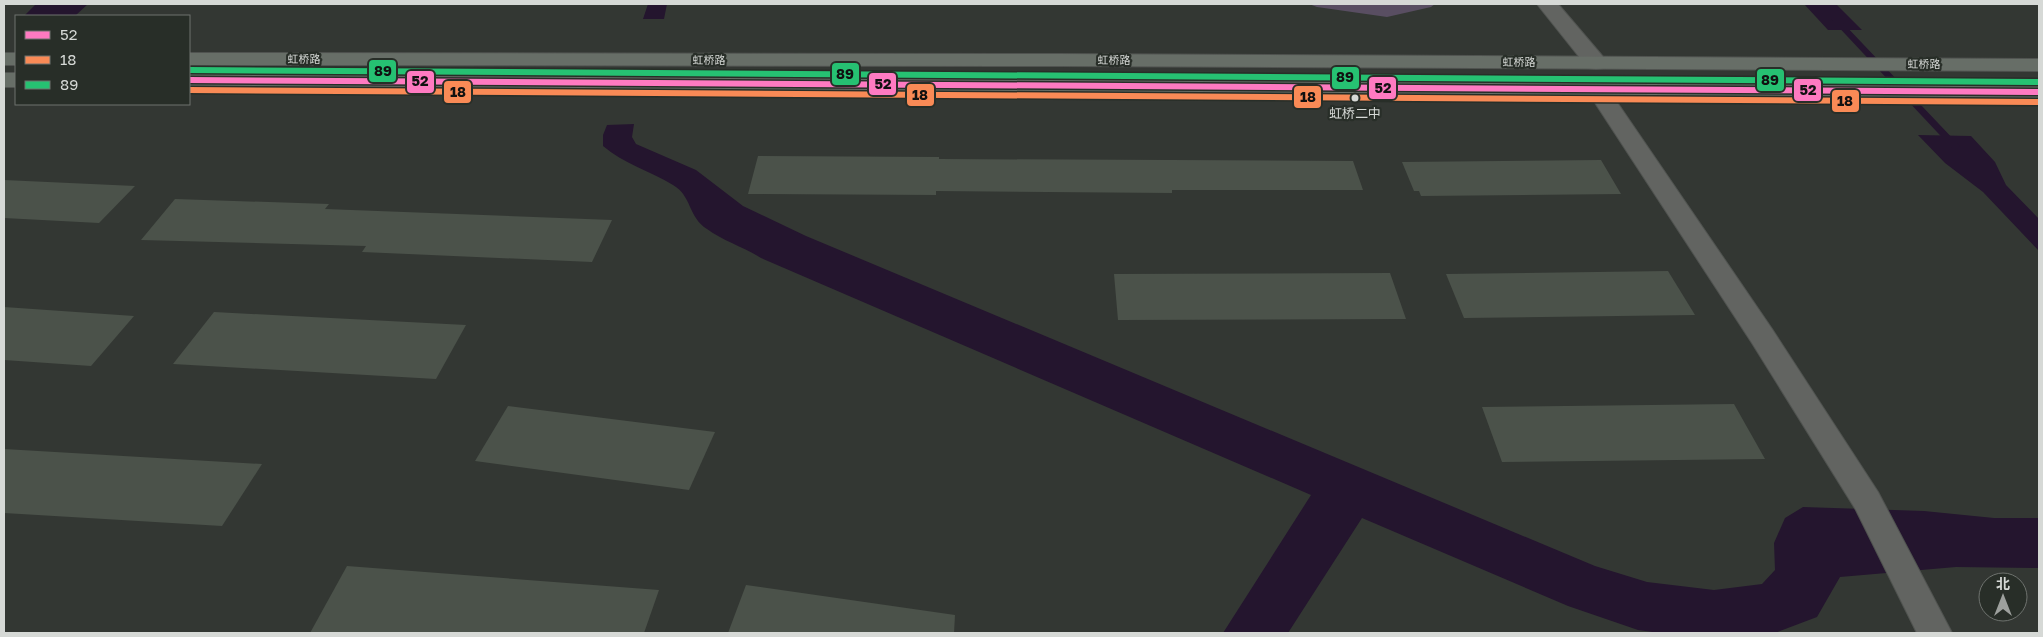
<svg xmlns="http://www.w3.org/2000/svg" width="2043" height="637" viewBox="0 0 2043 637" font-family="'Golos Text','Noto Sans SC',sans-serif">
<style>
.green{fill:#594e62}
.water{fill:#24152e}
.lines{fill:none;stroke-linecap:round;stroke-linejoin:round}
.stream{fill:#24152e;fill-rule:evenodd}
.building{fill:#4b524a}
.minor-casing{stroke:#505350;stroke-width:2}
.tertiary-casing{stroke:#505350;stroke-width:2}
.primary-casing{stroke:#505350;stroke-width:2}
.minor{fill:#626461;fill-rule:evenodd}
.tertiary{fill:#626461;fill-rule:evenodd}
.primary{fill:#676e67;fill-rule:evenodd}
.bus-1-casing{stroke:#282e28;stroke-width:9}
.bus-2-casing{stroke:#282e28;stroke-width:9}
.bus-3-casing{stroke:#282e28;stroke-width:9}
.bus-1{stroke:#fe7ac1;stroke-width:6}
.bus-2{stroke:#f98a56;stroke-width:6}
.bus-3{stroke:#26c172;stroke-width:6}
.bus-dot{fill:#d6d9d6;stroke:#282e28;stroke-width:2}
.labels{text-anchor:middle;stroke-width:4.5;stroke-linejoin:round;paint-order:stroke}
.far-street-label{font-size:11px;fill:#d6d9d6;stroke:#282e28}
.bus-label{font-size:13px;fill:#d6d9d6;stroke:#282e28}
.line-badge{stroke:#282e28;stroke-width:2}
.pale-badge-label{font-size:14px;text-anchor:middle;font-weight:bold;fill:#111}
</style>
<rect width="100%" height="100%" fill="#333733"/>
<path class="green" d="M1309 4H1435L1431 7 1387 17 1317 7Z"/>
<g class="water">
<path d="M36 4H88L75 16H24Z"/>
<path d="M648 4H667L664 19H643Z"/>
<path d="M1804 4H1836L1862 30H1828Z"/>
<path d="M634 124 632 137 636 144 696 170 743 206 806 236 1595 566 1647 582 1714 590 1762 584 1775 570 1774 543 1785 518 1803 507 1924 511 1994 518H2039V568L1956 567 1840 577 1817 617 1775 633H1660L1638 630 1568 606 1362 518 1288 633H1223L1311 495 761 258C744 247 723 241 707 229 688 217 692 196 673 185 650 171 624 164 603 146V135L607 125Z"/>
<path d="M1918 135 1971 136 1995 162 2006 185 2039 219V251L1983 192 1945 163Z"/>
</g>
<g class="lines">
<path class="stream" d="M1817 4H1825L1958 144 1960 146 1958 148H1952Z"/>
</g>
<g class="building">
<path d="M758 156 939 157V159L1353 161 1363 190H1172V193L936 191V195L748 194Z"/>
<path d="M1601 160 1621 194 1421 196 1419 191H1414L1402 162Z"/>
<path d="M4 180 135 186 99 223 4 218Z"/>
<path d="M175 199 329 204 325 209 612 220 592 262 362 252 366 246 141 240Z"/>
<path d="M1668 271 1695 315 1464 318 1446 274Z"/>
<path d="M1390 273 1406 319 1118 320 1114 274Z"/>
<path d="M4 307 134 316 91 366 4 360Z"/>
<path d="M214 312 466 325 436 379 173 364Z"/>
<path d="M1734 404 1765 459 1502 462 1482 407Z"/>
<path d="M508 406 715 432 689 490 475 461Z"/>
<path d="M4 449 262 464 222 526 4 513Z"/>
<path d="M347 566 659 590 644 633H310Z"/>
<path d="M746 585 955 615 954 633H728Z"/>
</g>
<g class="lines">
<defs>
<path id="minor" d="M1537 4H1558L1604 58 1607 63 1604 68 1596 69 1588 68Z"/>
<path id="tertiary" d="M1597 82 1605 84 1608 89 1772 329 1878 492 1952 633H1917L1856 510 1752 343 1586 89 1589 84Z"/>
<g id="primary">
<rect x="4" y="53" width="12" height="12"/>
<path d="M189 53 1062 54 2039 59V71L1062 66 189 65Z"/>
<rect x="4" y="73" width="12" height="14"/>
<path d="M189 73 2039 85V99L189 87Z"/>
</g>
</defs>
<use href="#minor" class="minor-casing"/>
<use href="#tertiary" class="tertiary-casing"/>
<use href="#primary" class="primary-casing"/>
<use href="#minor" class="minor"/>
<use href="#tertiary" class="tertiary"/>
<use href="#primary" class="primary"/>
<defs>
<path id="bus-1" d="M189 80 2039 92"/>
<path id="bus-2" d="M189 90 2039 102"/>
<path id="bus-3" d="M189 70 2039 82"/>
</defs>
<use href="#bus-1" class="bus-1-casing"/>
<use href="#bus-2" class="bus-2-casing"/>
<use href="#bus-3" class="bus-3-casing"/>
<use href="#bus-1" class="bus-1"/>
<use href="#bus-2" class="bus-2"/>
<use href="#bus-3" class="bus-3"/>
</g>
<circle class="bus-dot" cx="1355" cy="98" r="4.5"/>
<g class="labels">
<g class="far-street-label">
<text x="304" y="63">虹桥路</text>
<text x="709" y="64">虹桥路</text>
<text x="1114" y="64">虹桥路</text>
<text x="1519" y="66">虹桥路</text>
<text x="1924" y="68">虹桥路</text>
</g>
<g class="bus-label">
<text x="1355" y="118">虹桥二中</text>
</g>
</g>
<g class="line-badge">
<rect x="368" y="59" width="29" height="24" rx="5" fill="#26c172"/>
<rect x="831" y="62" width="29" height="24" rx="5" fill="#26c172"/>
<rect x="1331" y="66" width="29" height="24" rx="5" fill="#26c172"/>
<rect x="1756" y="68" width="29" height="24" rx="5" fill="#26c172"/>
<rect x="406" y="70" width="29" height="24" rx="5" fill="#fe7ac1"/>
<rect x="868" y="72" width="29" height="24" rx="5" fill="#fe7ac1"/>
<rect x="1368" y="76" width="29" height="24" rx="5" fill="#fe7ac1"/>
<rect x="1793" y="78" width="29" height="24" rx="5" fill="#fe7ac1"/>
<rect x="443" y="80" width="29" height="24" rx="5" fill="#f98a56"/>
<rect x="906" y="83" width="29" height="24" rx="5" fill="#f98a56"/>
<rect x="1293" y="85" width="29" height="24" rx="5" fill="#f98a56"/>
<rect x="1831" y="89" width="29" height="24" rx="5" fill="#f98a56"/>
</g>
<g class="pale-badge-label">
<text x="383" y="76">89</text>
<text x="845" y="79">89</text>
<text x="1345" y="82">89</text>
<text x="1770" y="85">89</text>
<text x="420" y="86">52</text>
<text x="883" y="89">52</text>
<text x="1383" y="93">52</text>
<text x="1808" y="95">52</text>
<text x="458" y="97">18</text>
<text x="920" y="100">18</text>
<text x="1308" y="102">18</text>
<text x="1845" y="106">18</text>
</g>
<rect width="2043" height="637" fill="none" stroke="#d6d9d6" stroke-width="10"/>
<rect x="15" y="15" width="175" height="90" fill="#282e28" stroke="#6e726e"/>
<rect x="25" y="31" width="25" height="8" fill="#fe7ac1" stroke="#6e726e"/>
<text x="60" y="40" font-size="15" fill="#d6d9d6">52</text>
<rect x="25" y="56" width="25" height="8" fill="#f98a56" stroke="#6e726e"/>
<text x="60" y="65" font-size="15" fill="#d6d9d6">18</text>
<rect x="25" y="81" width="25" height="8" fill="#26c172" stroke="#6e726e"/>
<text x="60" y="90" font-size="15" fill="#d6d9d6">89</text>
<g transform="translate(2003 597)"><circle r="24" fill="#282e28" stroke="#6e726e"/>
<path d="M0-4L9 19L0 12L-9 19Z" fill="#9da09d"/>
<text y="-8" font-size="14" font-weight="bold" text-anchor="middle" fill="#d6d9d6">北</text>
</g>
</svg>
